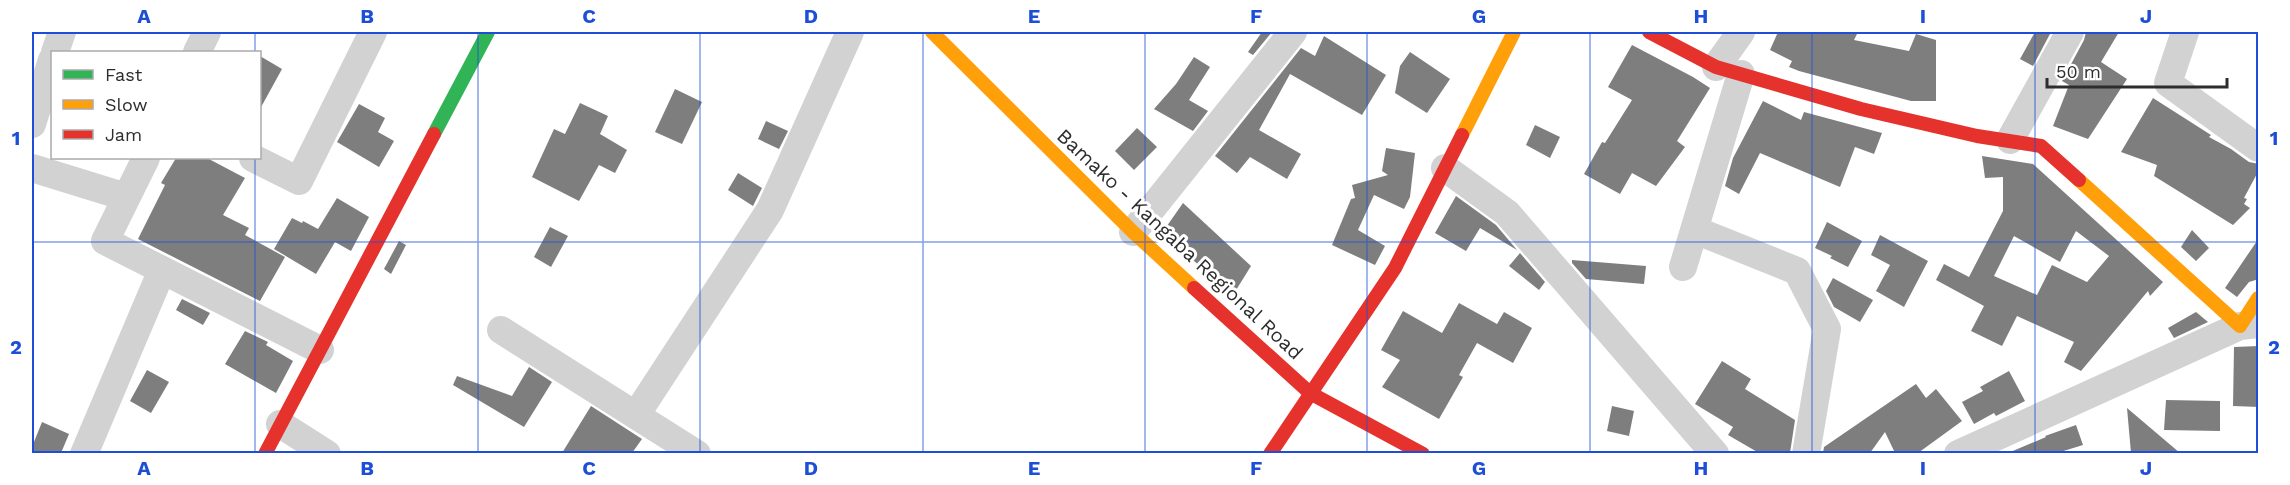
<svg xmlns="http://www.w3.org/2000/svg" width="2290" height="485" viewBox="0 0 2290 485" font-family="'Work Sans',sans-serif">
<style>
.building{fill:#7e7e7e;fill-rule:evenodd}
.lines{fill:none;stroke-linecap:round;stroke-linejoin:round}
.street{stroke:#d2d2d2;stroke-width:28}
.fast{stroke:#30b455;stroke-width:14}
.slow{stroke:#ff9f0a;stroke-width:14}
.jam{stroke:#e5322d;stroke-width:14}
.grid{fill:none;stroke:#1d4ed8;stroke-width:1.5;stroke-opacity:0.55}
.labels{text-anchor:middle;stroke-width:6;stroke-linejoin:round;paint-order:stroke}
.street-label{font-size:20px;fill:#2d2d2d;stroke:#fff}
.neatline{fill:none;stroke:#1d4ed8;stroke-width:2}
.grid-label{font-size:20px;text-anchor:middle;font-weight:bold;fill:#1d4ed8}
</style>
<rect width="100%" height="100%" fill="#fff"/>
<g class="building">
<path d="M1262 32H1272L1253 55 1248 52Z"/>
<path d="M1778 32H1858L1854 40 1909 51 1916 34 1936 40V101H1911L1799 71 1789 67 1792 61 1770 50Z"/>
<path d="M2035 32H2051L2033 66 2020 59Z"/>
<path d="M2086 32H2119L2101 62 2127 79 2088 139 2053 126 2069 85 2062 81 2084 40Z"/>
<path d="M1324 36 1386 75 1362 115 1290 74 1259 130 1301 154 1287 179 1250 157 1237 173 1215 156 1301 48 1315 56Z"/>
<path d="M1632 45 1693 77 1710 88 1677 141 1685 147 1656 186 1632 173 1620 194 1584 174 1602 142 1605 143 1632 100 1608 87Z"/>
<path d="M1410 52 1450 79 1427 113 1395 93 1400 66Z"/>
<path d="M260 56 282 69 260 109Z"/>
<path d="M1194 57 1210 67 1189 100 1208 111 1193 131 1154 109 1176 84Z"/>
<path d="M675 89 702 102 682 144 655 132Z"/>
<path d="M2153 98 2211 135 2209 137 2231 149 2249 162 2259 164V170L2244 198 2247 199 2244 204 2250 208 2233 225 2154 176 2157 165 2121 152Z"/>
<path d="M1763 101 1801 120 1804 112 1882 133 1874 154 1855 147 1840 187 1760 153 1739 194 1725 186 1733 158Z"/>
<path d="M580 103 608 116 600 134 627 150 615 173 599 165 579 201 532 177 554 129 565 134Z"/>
<path d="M359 104 385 118 378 132 394 141 379 167 337 142Z"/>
<path d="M766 121 788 131 779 149 758 139Z"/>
<path d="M1535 125 1560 137 1550 158 1526 145Z"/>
<path d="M1137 128 1157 147 1134 170 1115 151Z"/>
<path d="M1386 148 1415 153 1410 197 1404 209 1374 195 1358 230 1385 246 1375 265 1332 245 1351 199 1355 198 1352 185 1388 175 1382 171Z"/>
<path d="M1982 156 2033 164 2163 282 2150 296 2148 291 2081 371 2064 362 2074 342 2017 316 2002 346 1971 331 1984 306 1936 280 1944 264 1969 277 2003 211V177L1985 178ZM2076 231 2109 256 2087 282 2052 265 2037 295 1994 276 2014 236 2060 262Z"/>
<path d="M176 158H207L245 178 223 215 249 228 245 235 285 257 260 301 138 239 165 185 161 183Z"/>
<path d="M738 173 762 188 753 206 728 190Z"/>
<path d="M1456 196 1496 225 1517 250 1480 228 1466 251 1435 233Z"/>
<path d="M337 198 369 217 351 251 335 242 316 274 274 249 292 218 302 223 303 221 318 229Z"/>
<path d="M1183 203 1251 266 1233 295 1162 233Z"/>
<path d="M1827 222 1862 241 1848 267 1830 258 1832 256 1815 248Z"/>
<path d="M550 227 568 236 551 267 534 257Z"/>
<path d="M2192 230 2209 248 2196 261 2181 247Z"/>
<path d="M1880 235 1928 261 1904 307 1876 291 1890 265 1871 255Z"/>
<path d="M2259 238V279L2249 282 2237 297 2225 288Z"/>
<path d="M399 241 406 245 391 274 384 269Z"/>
<path d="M1520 253 1545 282 1539 290 1509 266Z"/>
<path d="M1572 260 1646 266 1644 284 1586 279 1572 263Z"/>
<path d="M1833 278 1873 300 1860 322 1834 307 1826 291Z"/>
<path d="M182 299 210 313 203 325 176 310Z"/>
<path d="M1459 303 1497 324 1504 312 1532 328 1513 363 1477 343 1459 375 1463 377 1439 419 1382 387 1400 360 1381 350 1403 311 1442 333Z"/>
<path d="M2196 312 2208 322 2174 338 2168 328Z"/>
<path d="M245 331 268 342 266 345 293 361 276 393 225 364Z"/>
<path d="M2259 346V407L2233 406 2234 347Z"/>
<path d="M1722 361 1751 379 1745 389 1795 420 1790 453H1759L1728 435 1733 427 1695 404Z"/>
<path d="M529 367 552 382 524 427 453 385 457 376 512 396Z"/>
<path d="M147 370 169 382 151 413 130 401Z"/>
<path d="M2009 371 2025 401 1996 416 1994 413 1974 424 1962 402 1983 391 1980 387Z"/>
<path d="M1916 384 1926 398 1936 389 1962 421 1918 453H1895L1885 432 1870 453H1823L1824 447Z"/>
<path d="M2166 400 2220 401V431L2164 430Z"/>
<path d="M591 406 642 439 632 453H562Z"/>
<path d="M1612 406 1634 411 1629 436 1607 431Z"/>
<path d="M2127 408 2180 453H2131Z"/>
<path d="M42 422 69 434 61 453H32V447Z"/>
<path d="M2076 425 2083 445 2057 453H2008L2046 437 2045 436Z"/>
</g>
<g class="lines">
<g class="street">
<path d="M2185 32 2168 83 2258 148"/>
<path d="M55 52 62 32"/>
<path d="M197 52 207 32"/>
<path d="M1716 67 1741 32"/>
<path d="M32 124 52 60"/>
<path d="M2010 140 2070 32"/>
<path d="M146 158 105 241 320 350"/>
<path d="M253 158 299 181 373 32"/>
<path d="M32 168 126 197"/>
<path d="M1445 168 1507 213 1715 454"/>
<path d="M1695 230 1797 271 1827 329 1806 454"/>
<path d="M1133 232 1293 32"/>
<path d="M1683 267 1741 74"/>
<path d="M501 330 697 454"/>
<path d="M636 415 770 210 850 32"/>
<path d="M280 424 327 454"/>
<path d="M84 454 162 270"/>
<path d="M1958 454 2240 326 2258 324"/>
</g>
<path class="fast" d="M434 134 488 32"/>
<g class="slow">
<path d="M932 32 1133 232 1194 288"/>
<path d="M1462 135 1514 32"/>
<path d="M2079 180 2240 326 2258 298"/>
</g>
<g class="jam">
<path d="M1649 32 1716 67 1861 109 1977 136 2041 146 2079 180"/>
<path d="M1194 288 1310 393 1423 454"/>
<path d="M265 454 434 134"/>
<path d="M1270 454 1395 268 1462 135"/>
</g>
</g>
<path class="grid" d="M255 32V52M478 32V454M700 32V454M923 32V454M1145 32V454M1367 32V454M1590 32V454M1812 32V454M2035 32V454M255 158V454M32 242H2258"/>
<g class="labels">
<g class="street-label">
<text transform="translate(1180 244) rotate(43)" y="7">Bamako - Kangaba Regional Road</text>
</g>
</g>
<rect width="2290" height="485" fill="none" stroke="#ffffff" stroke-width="66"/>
<rect x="51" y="51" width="210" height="108" fill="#ffffff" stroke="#ababab" stroke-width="1.5"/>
<rect x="63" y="70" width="30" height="9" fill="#30b455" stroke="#ababab" stroke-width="1.5"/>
<text x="105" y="81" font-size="18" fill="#2d2d2d">Fast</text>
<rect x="63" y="100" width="30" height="9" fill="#ff9f0a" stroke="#ababab" stroke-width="1.5"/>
<text x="105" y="111" font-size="18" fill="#2d2d2d">Slow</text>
<rect x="63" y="130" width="30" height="9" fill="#e5322d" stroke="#ababab" stroke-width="1.5"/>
<text x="105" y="141" font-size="18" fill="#2d2d2d">Jam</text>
<path d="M2047 78v9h180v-9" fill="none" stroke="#2d2d2d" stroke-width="3"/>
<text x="2056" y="78" font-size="18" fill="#2d2d2d" stroke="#ffffff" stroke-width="4.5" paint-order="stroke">50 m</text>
<rect x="33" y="33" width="2224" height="419" class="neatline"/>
<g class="grid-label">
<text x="144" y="23">A</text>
<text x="367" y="23">B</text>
<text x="589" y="23">C</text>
<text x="811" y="23">D</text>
<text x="1034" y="23">E</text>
<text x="1256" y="23">F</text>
<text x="1479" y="23">G</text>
<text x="1701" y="23">H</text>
<text x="1923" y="23">I</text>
<text x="2146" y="23">J</text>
<text x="16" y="145">1</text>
<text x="2274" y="145">1</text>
<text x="16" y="354">2</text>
<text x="2274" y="354">2</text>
<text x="144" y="475">A</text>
<text x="367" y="475">B</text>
<text x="589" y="475">C</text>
<text x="811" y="475">D</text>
<text x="1034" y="475">E</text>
<text x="1256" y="475">F</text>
<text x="1479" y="475">G</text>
<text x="1701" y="475">H</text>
<text x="1923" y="475">I</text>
<text x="2146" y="475">J</text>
</g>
</svg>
